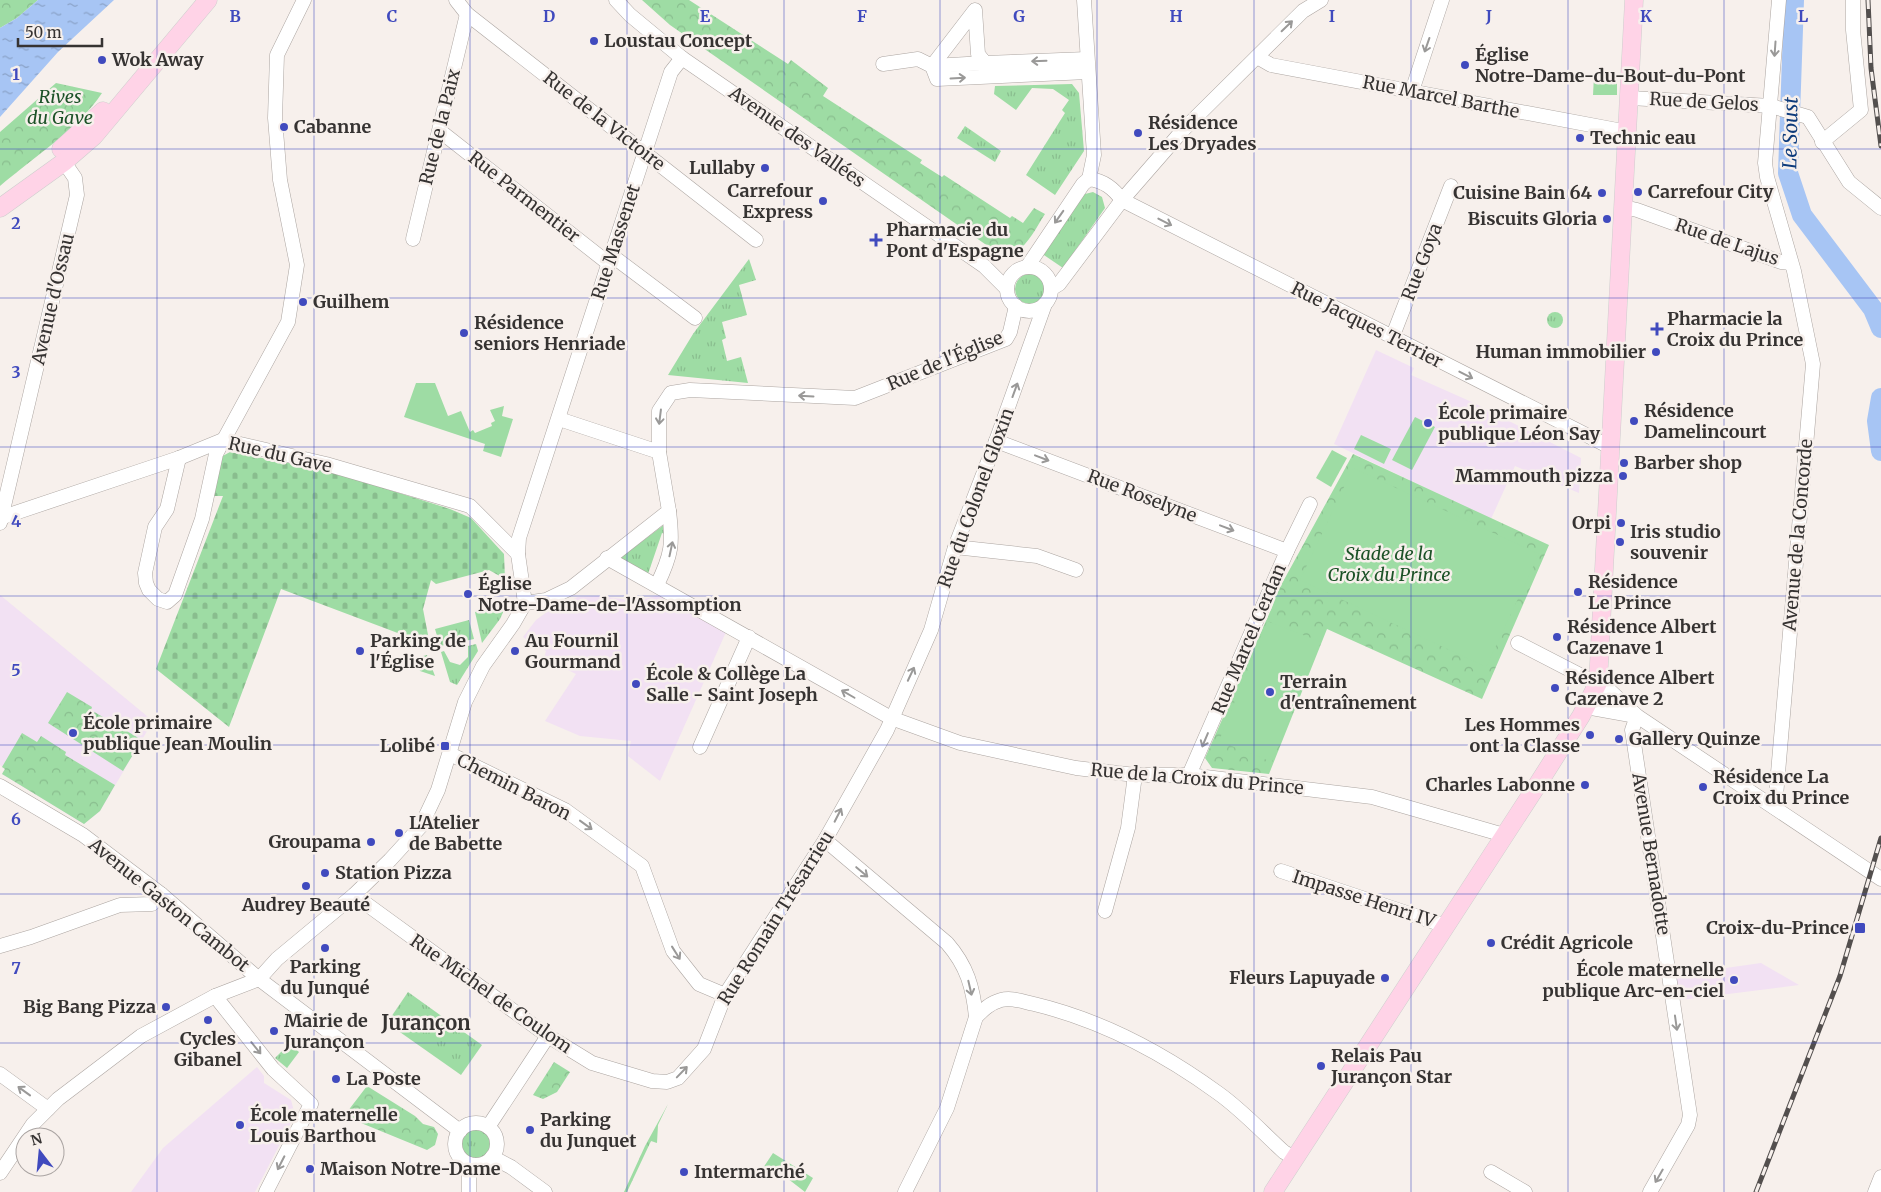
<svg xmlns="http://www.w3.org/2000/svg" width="1881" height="1192" viewBox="0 0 1881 1192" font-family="Merriweather,serif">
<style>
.education{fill:#f2e1f3}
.grass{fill:url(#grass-tufts)}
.cemetery{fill:url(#cemetery-stones)}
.park{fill:url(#park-crowns)}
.garden{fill:#9edca4}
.water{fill:url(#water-ripples)}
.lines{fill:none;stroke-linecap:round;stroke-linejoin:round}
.river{stroke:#a7c5f4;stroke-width:20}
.minor-casing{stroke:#aca5a1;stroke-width:15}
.major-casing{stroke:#cfcece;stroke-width:19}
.minor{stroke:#fff;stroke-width:14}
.major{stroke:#ffd3e7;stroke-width:18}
.rail-casing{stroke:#534f4e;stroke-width:5}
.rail{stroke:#f7f0ec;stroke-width:3;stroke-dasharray:9;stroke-linecap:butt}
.oneway{stroke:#9a9998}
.grid{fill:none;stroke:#404abe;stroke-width:1;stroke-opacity:0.55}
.poi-dot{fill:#404abe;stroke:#f7f0ec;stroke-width:2}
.labels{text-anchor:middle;stroke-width:5;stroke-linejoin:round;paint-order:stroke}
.poi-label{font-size:18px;font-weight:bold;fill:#363332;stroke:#f7f0ec;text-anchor:start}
.park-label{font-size:18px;font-style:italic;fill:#1c5227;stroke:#f7f0ec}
.street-label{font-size:18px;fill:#363332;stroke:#f7f0ec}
.water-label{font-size:19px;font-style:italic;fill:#0c3a7b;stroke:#f7f0ec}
.quarter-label{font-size:20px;font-weight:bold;fill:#363332;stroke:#f7f0ec}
.grid-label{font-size:16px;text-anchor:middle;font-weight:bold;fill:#404abe;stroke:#f7f0ec;stroke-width:5;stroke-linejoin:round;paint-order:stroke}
</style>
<defs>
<pattern id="grass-tufts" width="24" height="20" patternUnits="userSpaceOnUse" patternTransform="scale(1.25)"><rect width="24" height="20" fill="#9edca4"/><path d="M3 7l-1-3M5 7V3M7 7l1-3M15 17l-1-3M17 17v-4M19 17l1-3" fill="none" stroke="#89bd8e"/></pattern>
<pattern id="cemetery-stones" width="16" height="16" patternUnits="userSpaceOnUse" patternTransform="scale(1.25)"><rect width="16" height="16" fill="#9edca4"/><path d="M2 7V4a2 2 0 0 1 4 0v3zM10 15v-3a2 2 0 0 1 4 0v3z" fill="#89bd8e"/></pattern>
<pattern id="park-crowns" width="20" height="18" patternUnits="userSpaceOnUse" patternTransform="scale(1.25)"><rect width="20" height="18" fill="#9edca4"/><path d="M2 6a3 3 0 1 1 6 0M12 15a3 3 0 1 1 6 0" fill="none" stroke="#89bd8e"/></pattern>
<pattern id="water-ripples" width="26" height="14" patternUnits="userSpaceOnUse" patternTransform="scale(1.25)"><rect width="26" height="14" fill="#a7c5f4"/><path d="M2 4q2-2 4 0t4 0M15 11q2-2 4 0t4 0" fill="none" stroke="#89a1c6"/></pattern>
</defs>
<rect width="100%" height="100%" fill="#f7f0ec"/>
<g class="education">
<path d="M1376 350 1414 368 1411 375 1474 403 1581 458 1579 493 1515 466 1491 519 1334 444Z"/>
<path d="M0 595 153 721 100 811 84 824 2 774 5 769 0 765Z"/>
<path d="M600 596 637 601 656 596 668 597 726 632 660 781 628 756 631 741 580 736 545 721 576 674 544 658 546 651 534 642 532 644 523 637 536 620 555 606 578 597Z"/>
<path d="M1761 963 1799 985 1680 1000 1676 975Z"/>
<path d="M257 1067 264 1076V1083L291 1100 295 1115 255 1192H131L163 1148Z"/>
</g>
<g class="grass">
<path d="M1072 84 1079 93 1084 151 1055 195 1026 175 1065 113 1062 110 1069 100 1053 89 1032 88 1016 110 994 94 995 86Z"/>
<path d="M965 126 1001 151 995 162 957 138Z"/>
<path d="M1093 192 1102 197 1105 208 1063 268 1041 253 1081 195Z"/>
<path d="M749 259 756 280 739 285 747 315 722 322 726 338 722 340 727 361 741 357 748 383 668 375 693 334Z"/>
<circle cx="1030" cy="289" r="15"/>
<circle cx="1555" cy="320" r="8"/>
<path d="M665 524 667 535 662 533 648 574 619 558 626 548 632 549Z"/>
<path d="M500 606 505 608 500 619 482 643 475 612Z"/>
<path d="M469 620 474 639 465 641 453 635 445 645 440 646 435 629Z"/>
<path d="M476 644 478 651 457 685 450 682 441 652 444 651 450 662 460 665 468 657V646Z"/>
<path d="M427 655 435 676 420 671 416 658Z"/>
<path d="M408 992 482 1045 461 1075 387 1023Z"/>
<path d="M289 1044 299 1052 287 1068 275 1058Z"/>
<path d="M668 1104 658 1125 657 1143 651 1141 627 1192H624L645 1146Z"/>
<circle cx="476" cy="1144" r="14"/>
<path d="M773 1153 813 1178 805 1192 774 1168 771 1173 763 1168Z"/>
</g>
<path class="cemetery" d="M230 452 323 469 450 509 471 518 504 554 505 579 489 570 436 584 431 580 423 609 429 640 408 648 403 635 281 589 229 727 156 669 223 496H212L219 458Z"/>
<g class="park">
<path d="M0 0H38L17 18 0 28Z"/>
<path d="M642 0H689L788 64 791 60 828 88 823 96 922 160 920 163 942 177 944 175 1010 218 1012 216 1023 223 1034 208 1045 214C1033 232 1020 264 995 251L670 25Z"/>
<path d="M56 83 102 93C78 129 34 157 0 186V132Z"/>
<path d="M1353 454 1549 545 1482 699 1327 629 1269 774 1212 768 1205 758 1273 605 1274 598Z"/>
<path d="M67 692 92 707 91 710 142 740 123 771 48 723Z"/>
<path d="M22 733 37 742 41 736 66 752 65 755 115 785 100 811 84 824 2 774 5 769 2 767Z"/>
<path d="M554 1062 570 1072 557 1092 543 1099 533 1095Z"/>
<path d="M367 1086 415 1116 423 1124 434 1127 438 1134 435 1145 427 1150 344 1116Z"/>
</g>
<g class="garden">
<path d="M1594 76 1617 78V95H1593Z"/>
<path d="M416 383H435L448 416 461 411 470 432 473 430 475 433 492 426 491 423 495 421 490 410 504 406 502 416 513 419 501 457 483 451 485 444 404 417Z"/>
<path d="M1415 417 1435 427 1412 470 1392 460Z"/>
<path d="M1361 435 1391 449 1384 464 1354 449Z"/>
<path d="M1332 450 1347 458 1331 487 1316 478Z"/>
<path d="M1353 468 1539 554 1486 667 1300 580Z"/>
<path d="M1267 621 1321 642 1272 762 1219 741Z"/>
</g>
<path class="water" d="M38 0H114L58 52 0 117V28L17 18Z"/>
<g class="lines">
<g class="river">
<path d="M1794 0 1788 173 1802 215 1873 309 1881 328"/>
<path d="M1881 398 1877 421 1881 451"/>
</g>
<defs>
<g id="minor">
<path d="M456 0 467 14 756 240"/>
<path d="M616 0 630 15 682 58 984 266 1007 289"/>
<path d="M1084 0 1094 155 1089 179"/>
<path d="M1257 57 1271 65 1628 132"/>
<path d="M1087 59 985 63 978 54 975 10 932 66 937 79 1088 72"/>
<path d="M883 64 918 59 932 66 985 63"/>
<path d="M1412 91 1442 0"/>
<path d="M1630 98 1771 106 1808 117 1849 182 1881 208"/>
<path d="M440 131 608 263"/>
<path d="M1822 142 1861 110 1853 30V0"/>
<path d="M1624 207 1637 210 1781 262 1791 263"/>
<path d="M413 239 467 14"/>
<path d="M611 255 695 318"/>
<path d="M1027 267 1083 184 1089 179C1104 181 1113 188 1122 200L1612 448"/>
<circle cx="1029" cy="289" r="22"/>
<path d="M1051 289 1059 284 1122 200 1183 130 1303 11 1321 0"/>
<path d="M1392 338 1451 186"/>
<path d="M559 419 659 452"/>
<path d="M996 441 1287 551"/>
<path d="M179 458 167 509 155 527 145 573 146 583 149 590 158 599 167 602 175 595 202 519 216 454 288 322 297 265 280 180 275 118 277 55 304 0"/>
<path d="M0 518 179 458 223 440 326 464 470 506 518 554"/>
<path d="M0 523 77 195 75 178 64 162 66 152"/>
<path d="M955 547 1037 556 1076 570"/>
<path d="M607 558 891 718 960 743 1076 768 1135 775H1189L1372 797 1504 835"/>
<path d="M657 585C672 554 673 544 669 511"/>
<path d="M525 603 546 600 571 588 669 511 659 452V411L671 393 690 390 855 398 1006 339 1010 332 1016 306"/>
<path d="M525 603 518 554 519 538 671 72 682 58"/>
<path d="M1518 643 1609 690 1637 716 1881 879"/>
<path d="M1586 707 1636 716"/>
<path d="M1637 716 1632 730 1690 1115 1688 1125 1650 1192"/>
<path d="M700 747 749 637"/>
<path d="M450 754 565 810 642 866 673 951 699 984 725 995"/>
<path d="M1189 775 1287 551 1310 504"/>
<path d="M0 786 83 835 161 894 259 979 460 1131"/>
<path d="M1775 808 1813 364 1794 271 1767 177 1765 163 1779 0"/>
<path d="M825 840 947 943C967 966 973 987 976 1017"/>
<path d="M1281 871 1446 926"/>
<path d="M354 895 548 1036 592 1063 652 1081 667 1082 678 1078 704 1049 725 995 825 840 887 730 931 630 955 547 996 441 1045 304"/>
<path d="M1105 911 1128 828 1135 775"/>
<path d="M0 946 31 937 120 905 152 904 161 894"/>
<path d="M215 996 273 1069 311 1104 266 1192"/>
<path d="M0 1074 48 1109"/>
<circle cx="476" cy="1144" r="21"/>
<path d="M488 1127 548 1036"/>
<path d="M492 1157 511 1167 545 1192"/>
<path d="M1491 1172 1525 1192"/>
<path d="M0 1173 33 1124 58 1099 141 1036 215 996 259 979 277 959 354 895 390 860 421 826 438 790 465 702 483 666 513 624 525 603"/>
<path d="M469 1192V1164"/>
<path d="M905 1192 947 1108 976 1017C983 1010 990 1003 1001 1000 1012 997 1024 1002 1034 1004 1101 1020 1163 1053 1218 1093 1242 1110 1262 1132 1284 1152L1294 1158"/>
<path d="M1875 1192 1881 1177"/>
</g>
<g id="major">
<path d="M61 149 103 111"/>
<path d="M0 208 64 162 94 136 208 0"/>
<path d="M1273 1192 1536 787 1581 716 1598 683 1634 0"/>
</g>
</defs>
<use href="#minor" class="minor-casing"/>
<use href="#major" class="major-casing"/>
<use href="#minor" class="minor"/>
<use href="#major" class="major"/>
<defs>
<g id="rail">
<path d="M1868 0 1871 68 1881 146"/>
<path d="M1756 1192 1840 976 1881 838"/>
</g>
</defs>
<use href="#rail" class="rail-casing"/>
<use href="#rail" class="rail"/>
</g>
<defs><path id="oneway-shaft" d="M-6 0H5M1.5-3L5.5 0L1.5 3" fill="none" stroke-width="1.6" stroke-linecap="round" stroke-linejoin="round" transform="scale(1.25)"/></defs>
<g class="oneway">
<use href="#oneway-shaft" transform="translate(1287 26) rotate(-44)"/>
<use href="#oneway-shaft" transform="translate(1427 45) rotate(109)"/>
<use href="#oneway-shaft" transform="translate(1775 49) rotate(94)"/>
<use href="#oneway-shaft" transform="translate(1039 61) rotate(178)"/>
<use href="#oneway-shaft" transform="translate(958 78) rotate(-3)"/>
<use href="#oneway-shaft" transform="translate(1059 217) rotate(125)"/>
<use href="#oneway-shaft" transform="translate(1165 222) rotate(27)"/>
<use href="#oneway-shaft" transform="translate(1466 375) rotate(27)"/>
<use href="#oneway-shaft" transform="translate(1015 390) rotate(-70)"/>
<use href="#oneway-shaft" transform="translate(806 396) rotate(-177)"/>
<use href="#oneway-shaft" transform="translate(660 417) rotate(97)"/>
<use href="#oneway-shaft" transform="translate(1042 458) rotate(21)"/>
<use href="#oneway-shaft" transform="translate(1227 528) rotate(21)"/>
<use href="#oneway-shaft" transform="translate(671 549) rotate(-78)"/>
<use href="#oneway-shaft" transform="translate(911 674) rotate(-65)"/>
<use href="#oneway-shaft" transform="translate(848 694) rotate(-150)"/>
<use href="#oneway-shaft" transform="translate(1205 740) rotate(113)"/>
<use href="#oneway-shaft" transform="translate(838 815) rotate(-63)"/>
<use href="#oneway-shaft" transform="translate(586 825) rotate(36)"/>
<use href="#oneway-shaft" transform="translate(862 872) rotate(40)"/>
<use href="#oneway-shaft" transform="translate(676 953) rotate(58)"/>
<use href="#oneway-shaft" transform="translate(970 988) rotate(77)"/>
<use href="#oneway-shaft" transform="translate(1676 1023) rotate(82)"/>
<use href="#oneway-shaft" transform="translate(256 1048) rotate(51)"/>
<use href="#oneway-shaft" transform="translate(682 1072) rotate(-46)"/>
<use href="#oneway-shaft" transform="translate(24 1091) rotate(-144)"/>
<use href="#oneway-shaft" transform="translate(281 1163) rotate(117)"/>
<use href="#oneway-shaft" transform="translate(1659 1176) rotate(120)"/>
</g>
<path class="grid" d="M157 0V1192M314 0V1192M470 0V1192M627 0V1192M784 0V1192M940 0V1192M1097 0V1192M1254 0V1192M1411 0V1192M1568 0V1192M1724 0V1192M0 149H1881M0 298H1881M0 447H1881M0 596H1881M0 745H1881M0 894H1881M0 1043H1881"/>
<g class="poi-dot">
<circle cx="594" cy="41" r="5"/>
<circle cx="102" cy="60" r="5"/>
<circle cx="1465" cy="65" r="5"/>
<circle cx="284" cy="127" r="5"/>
<circle cx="1138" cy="133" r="5"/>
<circle cx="1580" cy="138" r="5"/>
<circle cx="765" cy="168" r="5"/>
<circle cx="1638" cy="192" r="5"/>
<circle cx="1602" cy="193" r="5"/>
<circle cx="823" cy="201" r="5"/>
<circle cx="1607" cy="219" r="5"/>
<path d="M873.5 232.5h5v5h5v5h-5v5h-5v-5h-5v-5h5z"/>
<circle cx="303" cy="302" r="5"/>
<path d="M1654.5 321.5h5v5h5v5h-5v5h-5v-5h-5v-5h5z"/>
<circle cx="464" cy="333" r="5"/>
<circle cx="1656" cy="352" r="5"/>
<circle cx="1634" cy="421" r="5"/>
<circle cx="1428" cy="423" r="5"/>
<circle cx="1624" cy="463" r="5"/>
<circle cx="1623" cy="476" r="5"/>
<circle cx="1621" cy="523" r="5"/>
<circle cx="1620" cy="542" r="5"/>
<circle cx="1578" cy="592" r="5"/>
<circle cx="468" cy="594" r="5"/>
<circle cx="1557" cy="637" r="5"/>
<circle cx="360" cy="651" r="5"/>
<circle cx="515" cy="651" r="5"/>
<circle cx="636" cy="684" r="5"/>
<circle cx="1555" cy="688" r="5"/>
<circle cx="1270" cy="692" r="5"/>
<circle cx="73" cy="733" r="5"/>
<circle cx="1590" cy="735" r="5"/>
<circle cx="1619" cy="739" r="5"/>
<rect x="440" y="741" width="10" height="10" rx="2.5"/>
<circle cx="1585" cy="785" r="5"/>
<circle cx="1703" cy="787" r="5"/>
<circle cx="399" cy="833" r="5"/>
<circle cx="371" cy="842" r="5"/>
<circle cx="325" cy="873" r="5"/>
<circle cx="306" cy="886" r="5"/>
<rect x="1854" y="922" width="12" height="12" rx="2.5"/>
<circle cx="1491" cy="943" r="5"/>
<circle cx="325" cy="948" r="5"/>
<circle cx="1385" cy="978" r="5"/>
<circle cx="1734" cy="980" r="5"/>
<circle cx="166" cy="1007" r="5"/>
<circle cx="208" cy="1020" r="5"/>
<circle cx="274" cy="1031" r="5"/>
<circle cx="1321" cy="1066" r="5"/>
<circle cx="336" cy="1079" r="5"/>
<circle cx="240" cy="1125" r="5"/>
<circle cx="530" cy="1130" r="5"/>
<circle cx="310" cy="1169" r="5"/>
<circle cx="684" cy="1172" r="5"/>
</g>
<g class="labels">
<g class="poi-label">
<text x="604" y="47">Loustau Concept</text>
<text x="1475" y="61">Église<tspan x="1475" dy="21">Notre-Dame-du-Bout-du-Pont</tspan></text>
<text x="112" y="66">Wok Away</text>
<text x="1148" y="129">Résidence<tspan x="1148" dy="21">Les Dryades</tspan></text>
<text x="294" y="133">Cabanne</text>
<text x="1590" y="144">Technic eau</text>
<text x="755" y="174" text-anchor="end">Lullaby</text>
<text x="813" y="197" text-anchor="end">Carrefour<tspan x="813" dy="21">Express</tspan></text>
<text x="1648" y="198">Carrefour City</text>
<text x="1592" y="199" text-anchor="end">Cuisine Bain 64</text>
<text x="1597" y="225" text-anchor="end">Biscuits Gloria</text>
<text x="886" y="236">Pharmacie du<tspan x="886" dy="21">Pont d'Espagne</tspan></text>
<text x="313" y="308">Guilhem</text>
<text x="1667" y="325">Pharmacie la<tspan x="1667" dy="21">Croix du Prince</tspan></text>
<text x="474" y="329">Résidence<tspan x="474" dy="21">seniors Henriade</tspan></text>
<text x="1646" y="358" text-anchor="end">Human immobilier</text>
<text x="1644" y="417">Résidence<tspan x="1644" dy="21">Damelincourt</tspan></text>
<text x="1438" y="419">École primaire<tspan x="1438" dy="21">publique Léon Say</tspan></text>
<text x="1634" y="469">Barber shop</text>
<text x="1613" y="482" text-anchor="end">Mammouth pizza</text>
<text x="1611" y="529" text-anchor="end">Orpi</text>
<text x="1630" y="538">Iris studio<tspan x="1630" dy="21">souvenir</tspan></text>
<text x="1588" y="588">Résidence<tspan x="1588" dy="21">Le Prince</tspan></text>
<text x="478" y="590">Église<tspan x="478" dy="21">Notre-Dame-de-l'Assomption</tspan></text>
<text x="1567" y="633">Résidence Albert<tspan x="1567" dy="21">Cazenave 1</tspan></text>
<text x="370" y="647">Parking de<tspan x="370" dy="21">l'Église</tspan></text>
<text x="525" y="647">Au Fournil<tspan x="525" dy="21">Gourmand</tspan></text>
<text x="646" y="680">École &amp; Collège La<tspan x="646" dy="21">Salle - Saint Joseph</tspan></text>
<text x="1565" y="684">Résidence Albert<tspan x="1565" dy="21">Cazenave 2</tspan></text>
<text x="1280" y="688">Terrain<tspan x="1280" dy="21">d'entraînement</tspan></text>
<text x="83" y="729">École primaire<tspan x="83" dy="21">publique Jean Moulin</tspan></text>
<text x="1580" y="731" text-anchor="end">Les Hommes<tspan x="1580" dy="21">ont la Classe</tspan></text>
<text x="1629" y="745">Gallery Quinze</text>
<text x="435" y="752" text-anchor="end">Lolibé</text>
<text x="1713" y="783">Résidence La<tspan x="1713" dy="21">Croix du Prince</tspan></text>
<text x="1575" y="791" text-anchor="end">Charles Labonne</text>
<text x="409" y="829">L'Atelier<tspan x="409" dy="21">de Babette</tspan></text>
<text x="361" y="848" text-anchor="end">Groupama</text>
<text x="335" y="879">Station Pizza</text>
<text x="306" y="911" text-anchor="middle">Audrey Beauté</text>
<text x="1849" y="934" text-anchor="end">Croix-du-Prince</text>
<text x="1501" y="949">Crédit Agricole</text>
<text x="325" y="973" text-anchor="middle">Parking<tspan x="325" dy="21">du Junqué</tspan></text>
<text x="1724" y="976" text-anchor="end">École maternelle<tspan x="1724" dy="21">publique Arc-en-ciel</tspan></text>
<text x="1375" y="984" text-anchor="end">Fleurs Lapuyade</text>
<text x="156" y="1013" text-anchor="end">Big Bang Pizza</text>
<text x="284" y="1027">Mairie de<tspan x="284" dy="21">Jurançon</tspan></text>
<text x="208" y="1045" text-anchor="middle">Cycles<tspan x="208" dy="21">Gibanel</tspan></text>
<text x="1331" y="1062">Relais Pau<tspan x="1331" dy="21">Jurançon Star</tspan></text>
<text x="346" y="1085">La Poste</text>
<text x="250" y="1121">École maternelle<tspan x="250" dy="21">Louis Barthou</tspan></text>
<text x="540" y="1126">Parking<tspan x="540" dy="21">du Junquet</tspan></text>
<text x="320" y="1175">Maison Notre-Dame</text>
<text x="694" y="1178">Intermarché</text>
</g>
<g class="park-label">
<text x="60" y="103">Rives<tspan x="60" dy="21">du Gave</tspan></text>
<text x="1389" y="560">Stade de la<tspan x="1389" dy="21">Croix du Prince</tspan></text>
</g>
<g class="street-label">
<text transform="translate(1441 97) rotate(11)" y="6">Rue Marcel Barthe</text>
<text transform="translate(1704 102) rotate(3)" y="6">Rue de Gelos</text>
<text transform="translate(604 121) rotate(38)" y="6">Rue de la Victoire</text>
<text transform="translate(440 127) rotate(-76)" y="6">Rue de la Paix</text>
<text transform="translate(797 137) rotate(35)" y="6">Avenue des Vallées</text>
<text transform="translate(524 197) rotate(38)" y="6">Rue Parmentier</text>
<text transform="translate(616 242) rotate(-72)" y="6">Rue Massenet</text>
<text transform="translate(1727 242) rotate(19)" y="6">Rue de Lajus</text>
<text transform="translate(1422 262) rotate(-69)" y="6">Rue Goya</text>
<text transform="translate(53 299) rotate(-77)" y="6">Avenue d'Ossau</text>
<text transform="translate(1367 325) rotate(27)" y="6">Rue Jacques Terrier</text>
<text transform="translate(945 361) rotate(-23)" y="6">Rue de l'Église</text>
<text transform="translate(280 455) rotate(13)" y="6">Rue du Gave</text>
<text transform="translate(1142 496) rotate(21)" y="6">Rue Roselyne</text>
<text transform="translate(976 498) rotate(-70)" y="6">Rue du Colonel Gloxin</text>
<text transform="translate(1798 535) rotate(-85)" y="6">Avenue de la Concorde</text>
<text transform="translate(1249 639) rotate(-67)" y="6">Rue Marcel Cerdan</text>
<text transform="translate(1197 779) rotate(5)" y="6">Rue de la Croix du Prince</text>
<text transform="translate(514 787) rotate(27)" y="6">Chemin Baron</text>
<text transform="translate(1651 854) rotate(81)" y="6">Avenue Bernadotte</text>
<text transform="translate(1364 899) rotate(18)" y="6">Impasse Henri IV</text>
<text transform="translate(169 905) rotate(39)" y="6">Avenue Gaston Cambot</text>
<text transform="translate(776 918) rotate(-58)" y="6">Rue Romain Trésarrieu</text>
<text transform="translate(491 994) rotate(35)" y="6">Rue Michel de Coulom</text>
</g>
<g class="water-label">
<text transform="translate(1790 133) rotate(-89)" y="7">Le Soust</text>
</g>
<g class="quarter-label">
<text x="426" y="1030">Jurançon</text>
</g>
</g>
<g class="grid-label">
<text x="235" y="22">B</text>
<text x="392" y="22">C</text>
<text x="549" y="22">D</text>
<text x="705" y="22">E</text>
<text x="862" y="22">F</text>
<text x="1019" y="22">G</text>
<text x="1176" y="22">H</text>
<text x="1332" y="22">I</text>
<text x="1489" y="22">J</text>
<text x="1646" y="22">K</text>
<text x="1803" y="22">L</text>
<text x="16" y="80">1</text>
<text x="16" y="229">2</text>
<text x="16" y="378">3</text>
<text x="16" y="527">4</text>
<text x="16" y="676">5</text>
<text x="16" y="825">6</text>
<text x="16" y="974">7</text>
</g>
<g transform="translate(40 1152) rotate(344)"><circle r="24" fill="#f7f0ec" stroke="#aaa4a2"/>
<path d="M0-4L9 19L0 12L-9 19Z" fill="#404abe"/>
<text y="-8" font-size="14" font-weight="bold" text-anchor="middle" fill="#363332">N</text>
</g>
<path d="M18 38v8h84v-8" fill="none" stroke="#363332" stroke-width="2.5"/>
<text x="25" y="38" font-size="15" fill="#363332" stroke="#f7f0ec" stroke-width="4" paint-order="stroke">50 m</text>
</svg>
